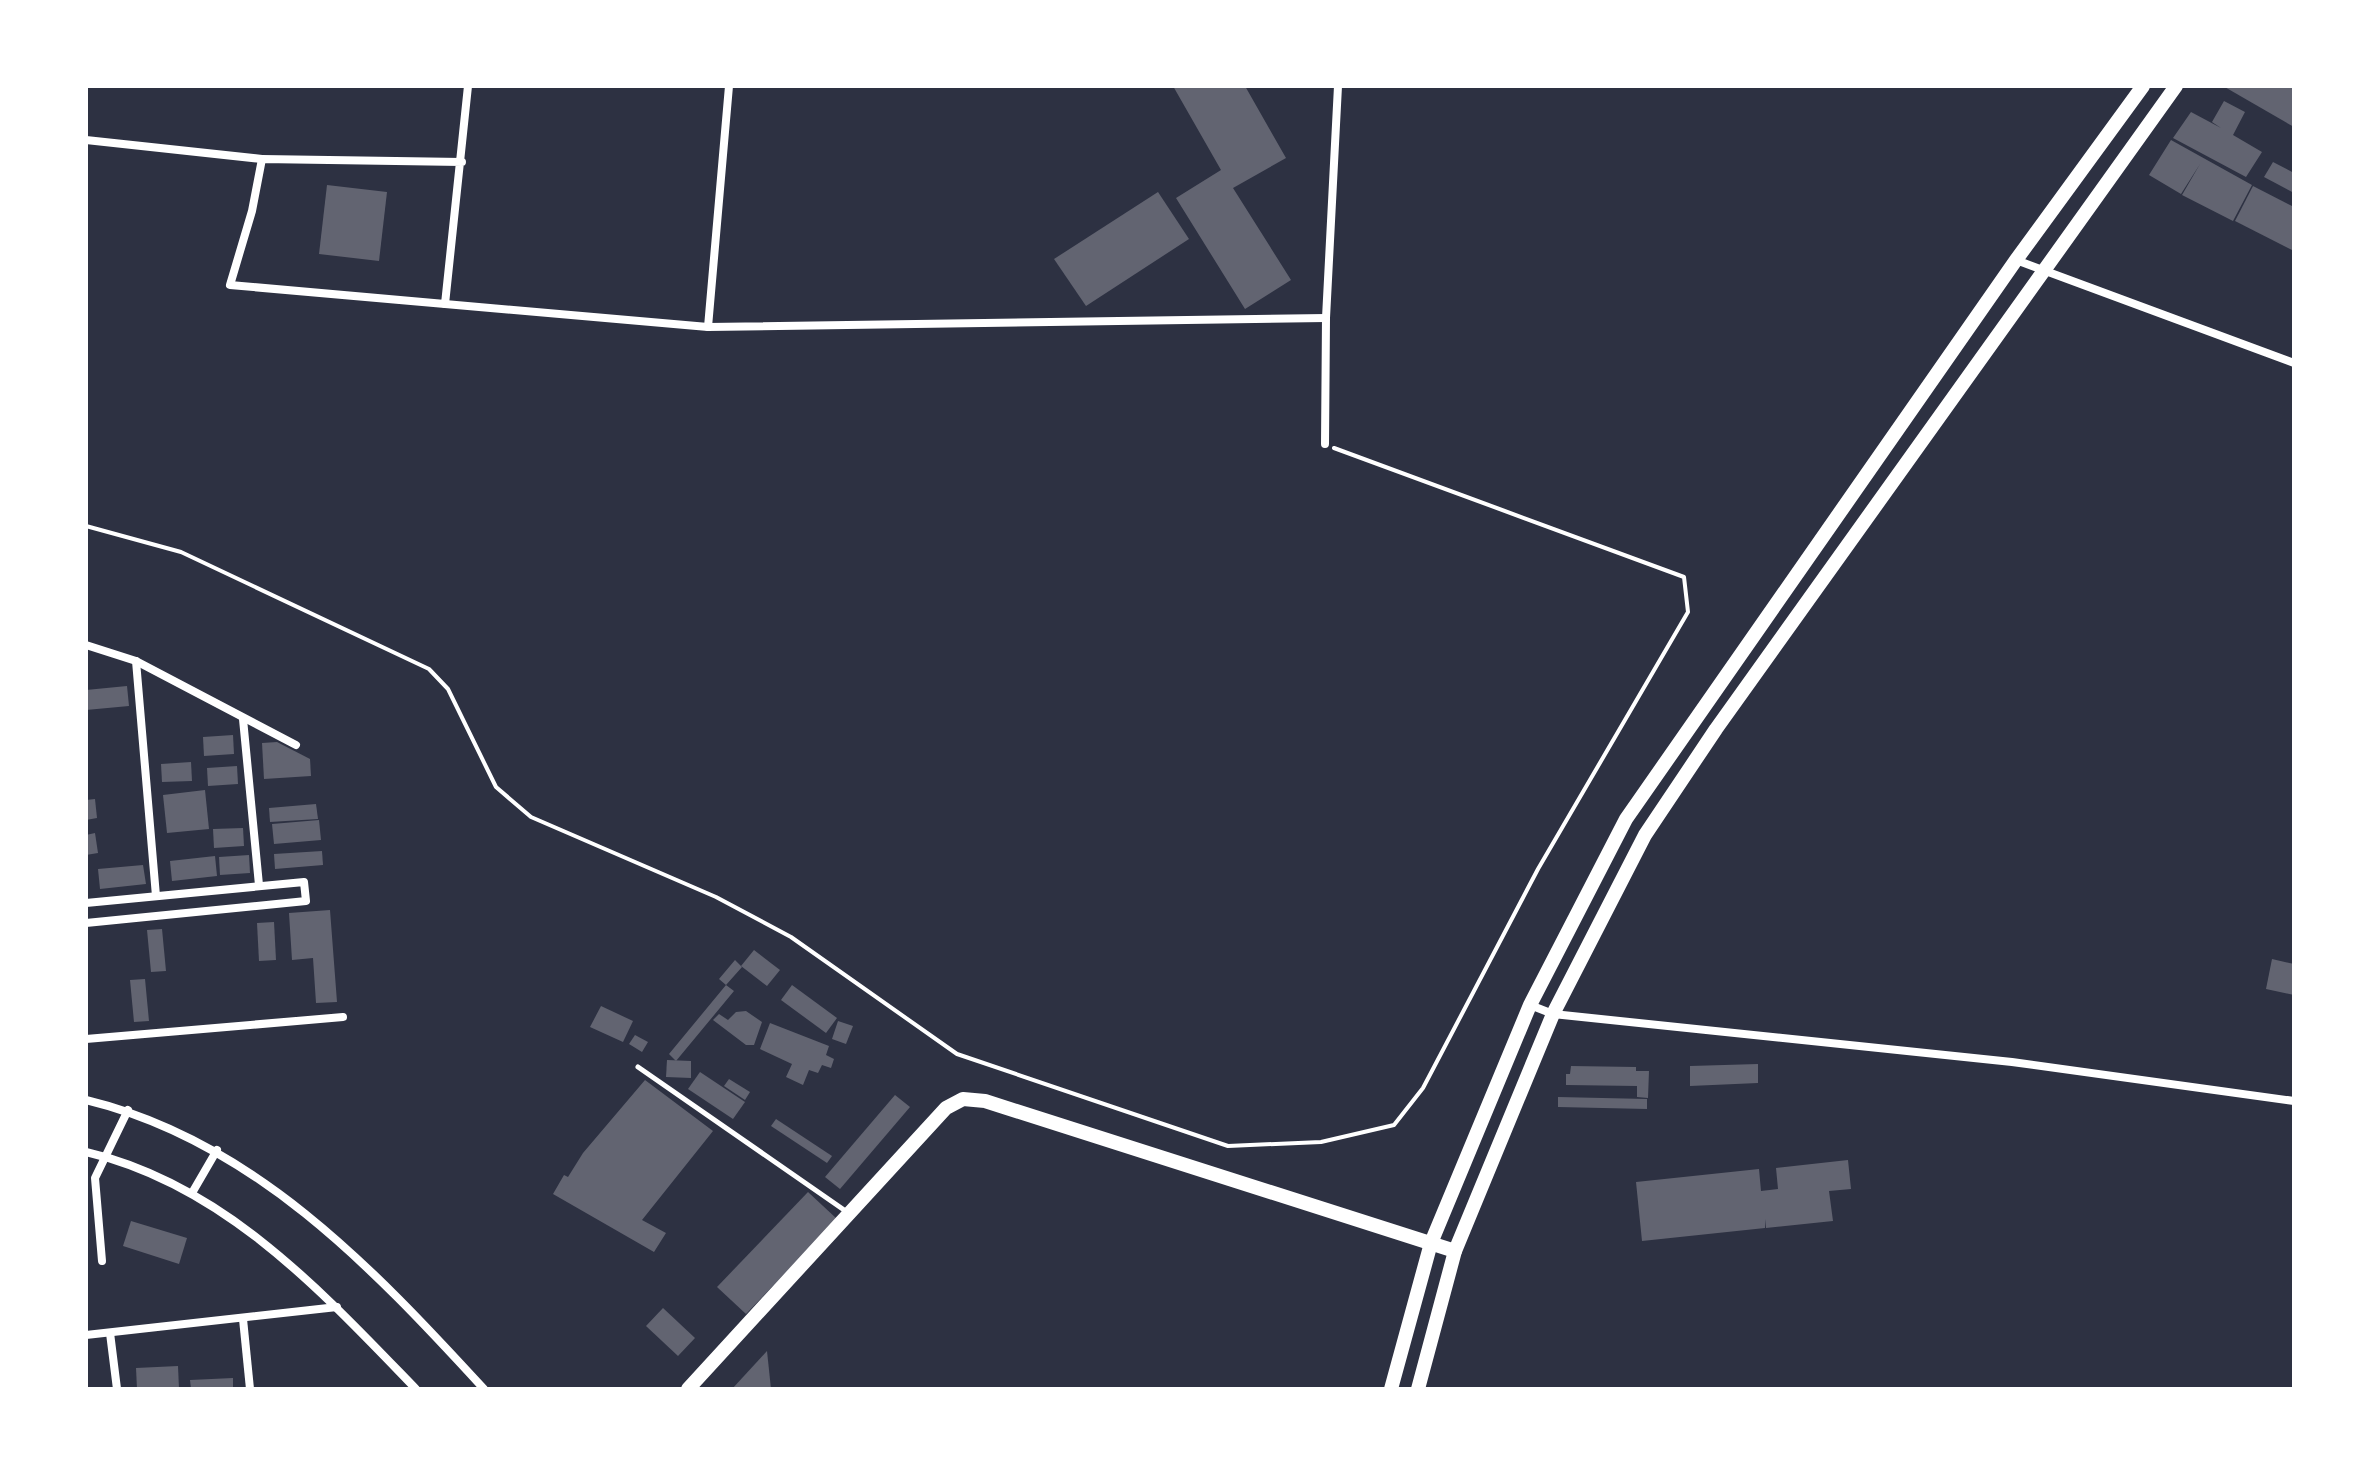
<svg xmlns="http://www.w3.org/2000/svg" width="2380" height="1475" viewBox="0 0 2380 1475" font-family="Arial,sans-serif">
<style>
.building{fill:#626471}
.lines{fill:none;stroke-linecap:round;stroke-linejoin:round}
.path{stroke:#fff;stroke-width:4}
.service{stroke:#fff;stroke-width:5}
.minor{stroke:#fff;stroke-width:8}
.tertiary{stroke:#fff;stroke-width:14}
</style>
<rect width="100%" height="100%" fill="#2d3142"/>
<g class="building">
<path d="M1173 86H1245L1286 158 1233 188 1291 280 1245 309 1176 198 1221 170Z"/>
<path d="M2223 86H2294V127Z"/>
<path d="M2224 101 2245 112 2233 135 2262 152 2246 177 2173 138 2191 112 2221 128 2212 122Z"/>
<path d="M2171 140 2252 185 2233 221 2182 195 2200 164 2181 194 2149 175Z"/>
<path d="M2273 162 2294 173V193L2264 177Z"/>
<path d="M327 185 387 192 379 261 319 254Z"/>
<path d="M2253 186 2294 207V251L2235 221Z"/>
<path d="M1158 192 1189 239 1086 306 1054 259Z"/>
<path d="M127 686 129 706 86 710V690Z"/>
<path d="M233 735 234 754 204 756 203 737Z"/>
<path d="M277 742 310 759 311 776 264 779 262 743Z"/>
<path d="M191 762 192 781 162 782 161 764Z"/>
<path d="M237 766 238 784 208 786 207 768Z"/>
<path d="M205 790 209 829 167 833 163 795Z"/>
<path d="M95 799 97 818 86 820V800Z"/>
<path d="M316 804 318 819 270 822 269 808Z"/>
<path d="M319 820 321 840 274 844 272 824Z"/>
<path d="M243 828 244 846 214 848 213 829Z"/>
<path d="M95 833 98 853 86 855V835Z"/>
<path d="M322 851 323 865 275 869 274 854Z"/>
<path d="M249 855 250 873 220 875 219 857Z"/>
<path d="M215 856 217 876 172 881 170 861Z"/>
<path d="M143 865 146 884 100 889 98 869Z"/>
<path d="M330 910 337 1002 316 1003 313 958 292 960 289 913Z"/>
<path d="M274 922 276 960 259 961 257 923Z"/>
<path d="M162 929 166 971 151 972 147 930Z"/>
<path d="M754 950 780 970 767 986 741 966Z"/>
<path d="M2272 959 2294 964V995L2266 989Z"/>
<path d="M735 960 742 967 726 985 734 991 676 1061 669 1054 726 985 719 979Z"/>
<path d="M145 979 149 1021 134 1022 130 980Z"/>
<path d="M792 985 837 1018 826 1033 781 1000Z"/>
<path d="M601 1006 633 1021 623 1042 590 1027Z"/>
<path d="M746 1011 762 1022 754 1045H746L713 1020 719 1014 728 1020 736 1012Z"/>
<path d="M838 1021 853 1026 846 1044 832 1039Z"/>
<path d="M770 1023 829 1046 826 1055 834 1059 831 1068 822 1065 818 1073 809 1070 803 1085 786 1077 792 1064 760 1049Z"/>
<path d="M635 1035 648 1042 642 1052 629 1044Z"/>
<path d="M667 1060 691 1061V1078L666 1077Z"/>
<path d="M1758 1064V1083L1690 1086V1066Z"/>
<path d="M1571 1066 1636 1067V1071H1649L1648 1098 1637 1097V1086L1566 1085V1074H1570Z"/>
<path d="M700 1072 745 1102 733 1119 688 1089Z"/>
<path d="M729 1079 750 1092 745 1100 724 1086Z"/>
<path d="M645 1080 713 1131 642 1220 666 1233 654 1252 553 1194 564 1175 568 1177 583 1153Z"/>
<path d="M895 1095 910 1107 840 1189 825 1177Z"/>
<path d="M1558 1097 1647 1099V1109L1558 1107Z"/>
<path d="M776 1119 832 1156 827 1163 771 1126Z"/>
<path d="M1848 1160 1851 1189 1829 1191 1833 1221 1766 1228 1765 1219V1228L1642 1241 1636 1182 1759 1169 1761 1191 1778 1189 1776 1168Z"/>
<path d="M808 1192 837 1219 746 1314 717 1287Z"/>
<path d="M131 1221 187 1238 179 1264 123 1246Z"/>
<path d="M663 1308 695 1338 678 1356 646 1326Z"/>
<path d="M767 1351 771 1389H732Z"/>
<path d="M178 1366 179 1389H137L136 1368Z"/>
<path d="M233 1378V1389H191L190 1380Z"/>
</g>
<g class="lines">
<path class="path" d="M86 526 181 552 429 669 448 689 496 787 531 817 716 897 791 937 957 1054 1228 1146 1321 1142 1394 1125 1423 1088 1538 869 1688 612 1684 577 1334 448"/>
<path class="service" d="M638 1067 847 1212"/>
<g class="minor">
<path d="M86 140 262 159"/>
<path d="M462 162 262 159 252 211 230 285 445 304 468 86"/>
<path d="M2016 260 2294 363"/>
<path d="M445 304 708 327 1326 318"/>
<path d="M708 327 729 86"/>
<path d="M1325 444 1326 318 1338 86"/>
<path d="M86 645 136 661 296 745"/>
<path d="M136 661 156 896"/>
<path d="M243 719 259 885"/>
<path d="M86 903 304 882 306 901 86 923"/>
<path d="M1530 1005 1553 1014 2012 1062 2294 1101"/>
<path d="M86 1039 343 1017"/>
<path d="M86 1100C252 1140 372 1267 484 1389"/>
<path d="M86 1152C224 1184 322 1292 416 1389"/>
<path d="M192 1193 217 1150"/>
<path d="M102 1261 95 1178 128 1110"/>
<path d="M243 1319 250 1389"/>
<path d="M110 1333 117 1389"/>
<path d="M86 1335 337 1307"/>
</g>
<g class="tertiary">
<path d="M688 1389 946 1108 963 1099 985 1101 1455 1251"/>
<path d="M1391 1389 1431 1243 1530 1005 1626 819 2016 260 2143 86"/>
<path d="M1418 1389 1455 1251 1553 1014 1645 835 1716 729 2176 86"/>
</g>
</g>
<rect width="2380" height="1475" fill="none" stroke="#ffffff" stroke-width="176"/>
</svg>
